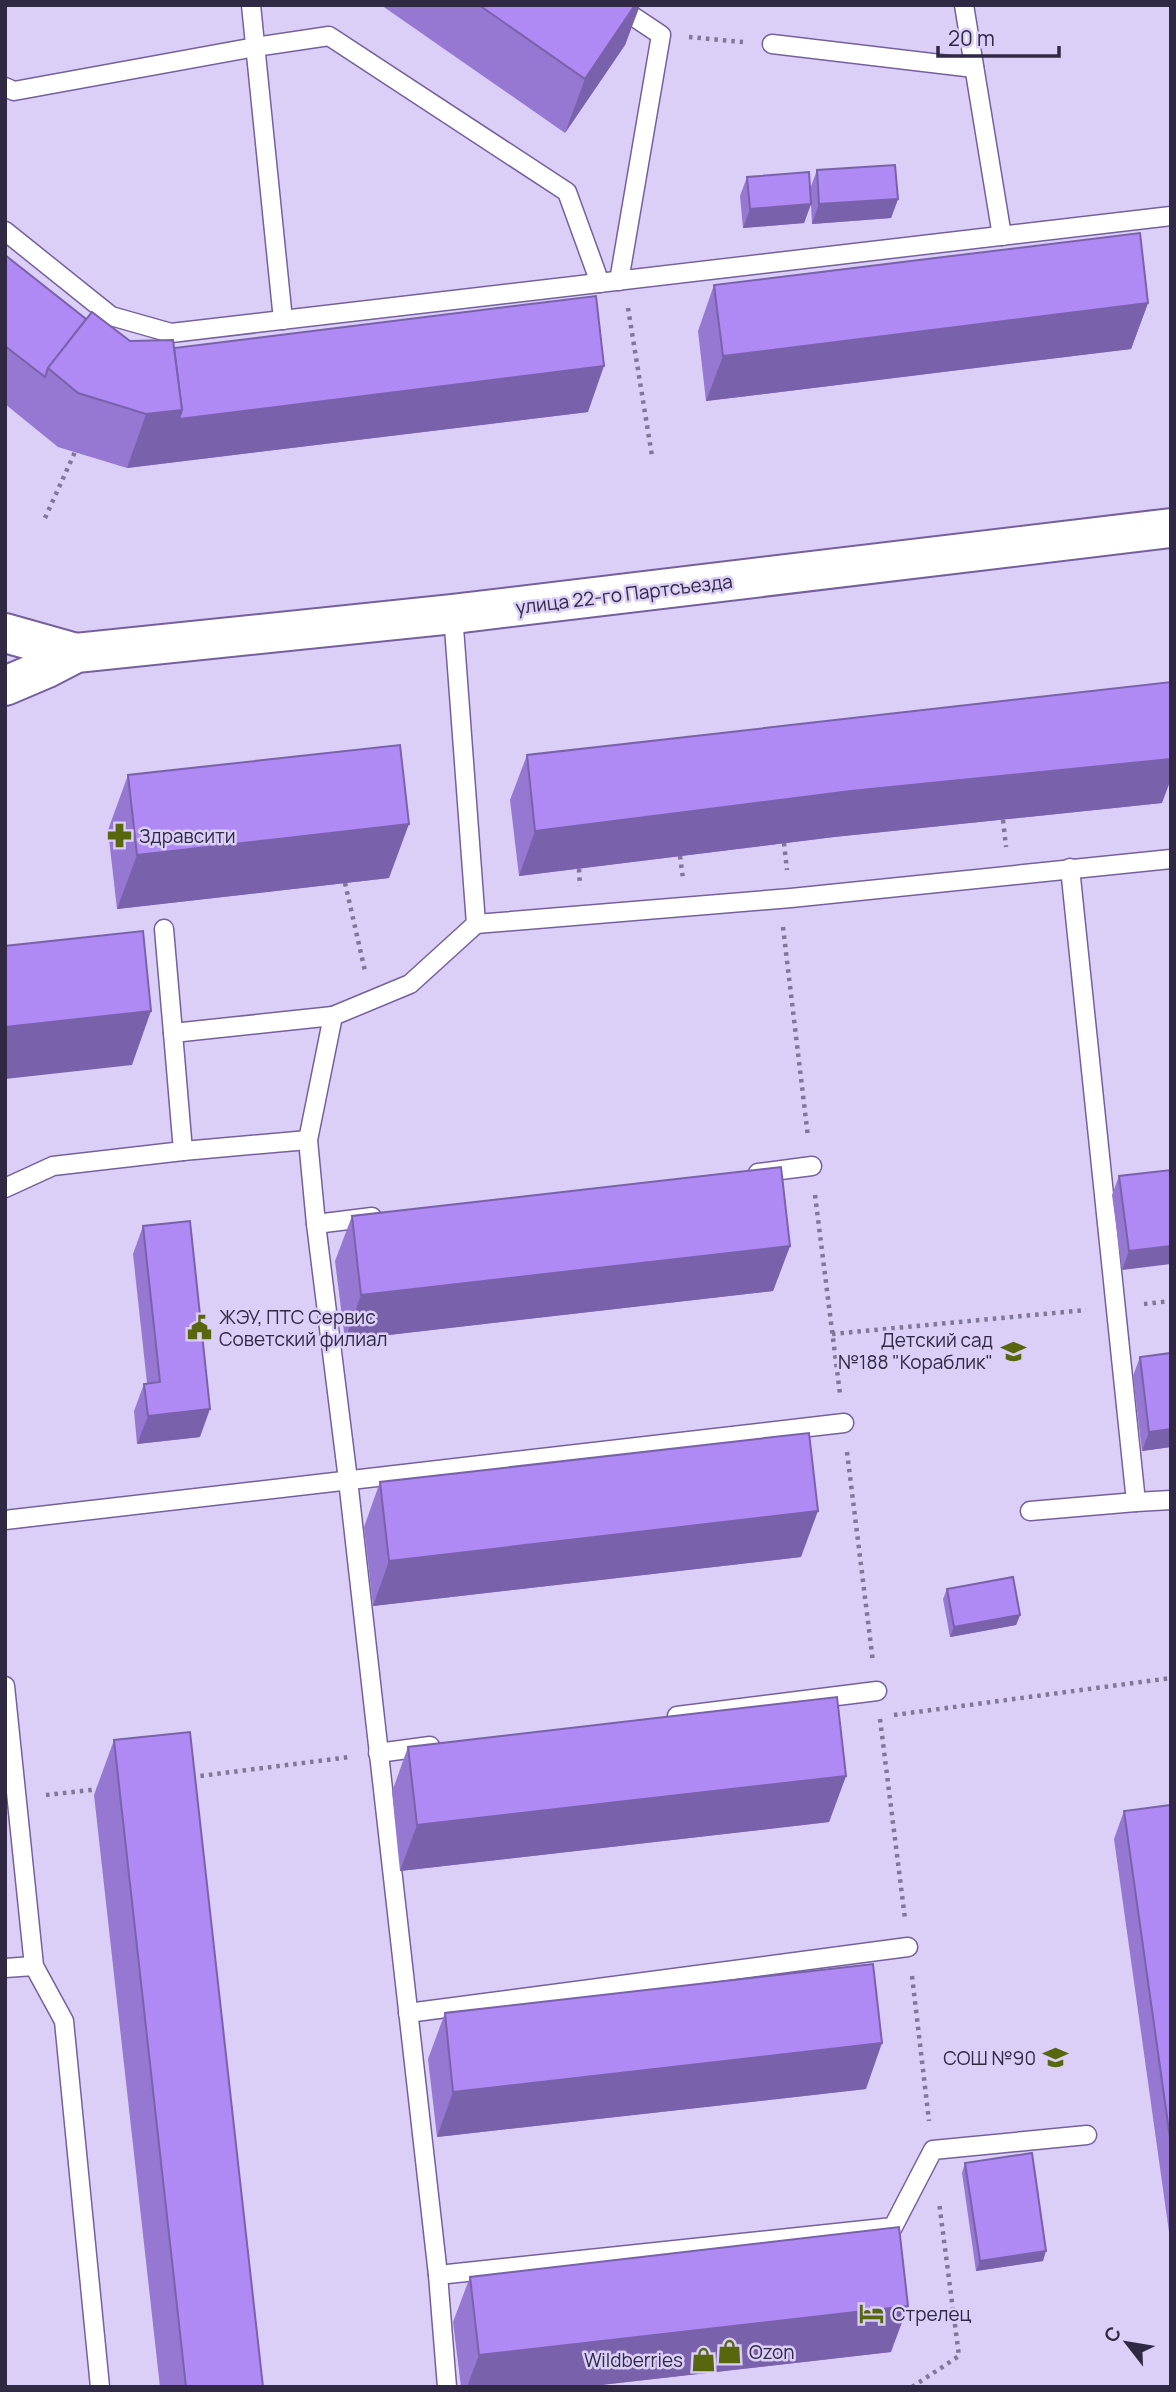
<svg xmlns="http://www.w3.org/2000/svg" width="1176" height="2392" viewBox="0 0 1176 2392" font-family="Manrope,sans-serif">
<style>
.lines{fill:none;stroke-linecap:round;stroke-linejoin:round}
.service-casing{stroke:#75609d;stroke-width:21}
.tertiary-casing{stroke:#75609d;stroke-width:42}
.path{stroke:#807698;stroke-width:4.5;stroke-dasharray:3.5 5;stroke-linecap:butt}
.service{stroke:#fff;stroke-width:18}
.tertiary{stroke:#fff;stroke-width:38}
.wall{fill:#9677d2}
.shaded-wall{fill:#7a61ab}
.building{fill:#af8af4;stroke:#7a61ab;stroke-width:2}
.labels{text-anchor:middle;stroke-width:5;stroke-linejoin:round;paint-order:stroke}
.street-label{font-size:19px;fill:#312843;stroke:#dbcff8}
.poi-label{font-size:19px;fill:#312843;stroke:#dbcff8;text-anchor:start}
</style>
<rect width="100%" height="100%" fill="#dbcff8"/>
<g class="lines">
<defs>
<g id="service">
<path d="M251 5 283 320"/>
<path d="M616 5 661 35 619 281"/>
<path d="M964 5 1002 236"/>
<path d="M772 44 974 68"/>
<path d="M5 87 14 91 255 47 329 36 567 192 600 283"/>
<path d="M5 231 111 316 171 333 1171 216"/>
<path d="M476 924 791 898 1171 859"/>
<path d="M164 929 173 1033"/>
<path d="M183 1151 173 1033 333 1016"/>
<path d="M758 1173 812 1166"/>
<path d="M5 1188 53 1166 183 1151 308 1140"/>
<path d="M316 1224 372 1217"/>
<path d="M1136 1502 1171 1500"/>
<path d="M1030 1511 1136 1502 1070 868"/>
<path d="M5 1520 844 1423"/>
<path d="M5 1686 34 1966 64 2021 100 2387"/>
<path d="M677 1716 877 1691"/>
<path d="M378 1753 430 1746"/>
<path d="M5 1968 34 1966"/>
<path d="M408 2013 908 1947"/>
<path d="M438 2275 893 2227 933 2150 1087 2135"/>
<path d="M447 2387 438 2275 348 1480 316 1224 308 1140 333 1016 410 984 476 924 453 614"/>
</g>
<g id="tertiary">
<path d="M5 633 76 653"/>
<path d="M5 686 45 669 76 653 453 614 1171 528"/>
</g>
</defs>
<use href="#service" class="service-casing"/>
<use href="#tertiary" class="tertiary-casing"/>
<g class="path">
<path d="M689 37 743 42"/>
<path d="M628 308 652 456"/>
<path d="M45 518 75 452"/>
<path d="M1003 820 1006 847"/>
<path d="M784 843 787 870"/>
<path d="M680 856 683 879"/>
<path d="M579 869 580 886"/>
<path d="M345 883 365 971"/>
<path d="M783 927 808 1137"/>
<path d="M815 1195 840 1394"/>
<path d="M1144 1304 1171 1301"/>
<path d="M832 1334 1086 1310"/>
<path d="M847 1452 873 1662"/>
<path d="M894 1715 1171 1678"/>
<path d="M880 1719 905 1919"/>
<path d="M192 1777 350 1757"/>
<path d="M46 1795 100 1789"/>
<path d="M912 1976 929 2121"/>
<path d="M912 2387 959 2356 939 2202"/>
</g>
<use href="#service" class="service"/>
<use href="#tertiary" class="tertiary"/>
</g>
<g class="wall">
<path d="M381 5H640L625 45 565 133Z"/>
<path d="M817 170 898 199 891 218 812 224 811 204 804 223 743 228 740 196 747 177 810 189Z"/>
<path d="M5 255 86 319 130 341 588 412 127 468 58 447 5 404Z"/>
<path d="M714 285 1148 303 1131 349 706 401 698 331Z"/>
<path d="M527 755 1162 803 834 837 519 876 510 800Z"/>
<path d="M128 775 389 878 117 909 108 830Z"/>
<path d="M1171 1170 1122 1270 1112 1195 1119 1176Z"/>
<path d="M352 1216 790 1246 773 1291 345 1340 335 1261Z"/>
<path d="M143 1226 200 1437 137 1444 134 1411 144 1384 147 1383 133 1254Z"/>
<path d="M1171 1353V1447L1142 1451 1133 1376 1140 1357Z"/>
<path d="M380 1482 801 1557 373 1606 364 1527Z"/>
<path d="M947 1589 1020 1615 1016 1625 950 1637 943 1599Z"/>
<path d="M114 1740 263 2387H160L94 1795Z"/>
<path d="M408 1747 846 1776 829 1822 400 1871 392 1792Z"/>
<path d="M1171 1805V2232H1169L1114 1839 1124 1811Z"/>
<path d="M445 2013 866 2089 437 2137 428 2059Z"/>
<path d="M965 2163 1043 2261 976 2271 962 2173Z"/>
<path d="M470 2277 891 2352 583 2387H461L453 2322Z"/>
</g>
<g class="shaded-wall">
<path d="M635 5H640L625 45 565 133 585 79Z"/>
<path d="M898 199 891 218 812 224 819 204Z"/>
<path d="M811 204 804 223 743 228 750 209Z"/>
<path d="M1148 303 1131 349 706 401 723 356Z"/>
<path d="M604 366 588 412 127 468 146 414Z"/>
<path d="M1171 759V779L1162 803 834 837 519 876 535 831 851 791Z"/>
<path d="M409 824 389 878 117 909 137 855Z"/>
<path d="M151 1011 132 1065 5 1079V1027Z"/>
<path d="M790 1246 773 1291 345 1340 361 1295Z"/>
<path d="M1171 1246V1264L1122 1270 1129 1251Z"/>
<path d="M210 1409 200 1437 137 1444 148 1416Z"/>
<path d="M1171 1429V1447L1142 1451 1149 1432Z"/>
<path d="M818 1511 801 1557 373 1606 389 1561Z"/>
<path d="M1020 1615 1016 1625 950 1637 954 1627Z"/>
<path d="M846 1776 829 1822 400 1871 417 1825Z"/>
<path d="M882 2043 866 2089 437 2137 453 2092Z"/>
<path d="M1046 2251 1043 2261 976 2271 980 2261Z"/>
<path d="M908 2306 891 2352 583 2387H467L479 2355Z"/>
</g>
<g class="building">
<path d="M479 5H635L585 79Z"/>
<path d="M895 165 898 199 819 204 817 170Z"/>
<path d="M809 172 811 204 750 209 747 177Z"/>
<path d="M1140 233 1148 303 723 356 714 285Z"/>
<path d="M5 255 86 319 48 368 45 377 5 346Z"/>
<path d="M596 296 604 366 179 419 182 410 174 348Z"/>
<path d="M92 312 130 341 173 340 182 410 146 414 78 393 48 368Z"/>
<path d="M1171 682V759L851 791 535 831 527 755Z"/>
<path d="M400 745 409 824 137 855 128 775Z"/>
<path d="M143 931 151 1011 5 1027V946Z"/>
<path d="M781 1167 790 1246 361 1295 352 1216Z"/>
<path d="M1171 1170V1246L1129 1251 1119 1176Z"/>
<path d="M190 1221 210 1409 148 1416 144 1384 160 1382 143 1226Z"/>
<path d="M1171 1353V1429L1149 1432 1140 1357Z"/>
<path d="M809 1433 818 1511 389 1561 380 1482Z"/>
<path d="M1013 1577 1020 1615 954 1627 947 1589Z"/>
<path d="M837 1697 846 1776 417 1825 408 1747Z"/>
<path d="M190 1732 263 2387H186L114 1740Z"/>
<path d="M1171 1805V2145L1124 1811Z"/>
<path d="M873 1964 882 2043 453 2092 445 2013Z"/>
<path d="M1032 2153 1046 2251 980 2261 965 2163Z"/>
<path d="M899 2227 908 2306 479 2355 470 2277Z"/>
</g>
<defs>
<symbol id="pharmacy-bare" viewBox="-9 -9 18 18"><path d="M-2-6h4v4h4v4h-4v4h-4v-4h-4v-4h4Z" fill="#58660d" stroke="#dbcff8" stroke-width="2.5" paint-order="stroke"/></symbol>
<symbol id="civic-bare" viewBox="-9 -9 18 18"><path d="M-.6-6.5H3V-4.5H.6V-3L4-1V1h2V6H-6V1h2V-1L-.6-3ZM-1.2 2.5V6h2.4V2.5Z" fill="#58660d" stroke="#dbcff8" stroke-width="2.5" paint-order="stroke"/></symbol>
<symbol id="school-bare" viewBox="-9 -9 18 18"><path d="M0-5L7-2L0 1L-7-2ZM-4 1L0 2.5L4 1V4Q0 6-4 4Z" fill="#58660d" stroke="#dbcff8" stroke-width="2.5" paint-order="stroke"/></symbol>
<symbol id="hotel-bare" viewBox="-9 -9 18 18"><path d="M-6-4.5h1.5V1H6V5H4.5V3h-9V5H-6ZM-4 0a1.8 1.8 0 1 1 3.6 0ZM.5 0V-2.5h3Q6-2.5 6 0Z" fill="#58660d" stroke="#dbcff8" stroke-width="2.5" paint-order="stroke"/></symbol>
<symbol id="shop-bare" viewBox="-9 -9 18 18"><path d="M-5-2.5h2.3a2.7 3.5 0 0 1 5.4 0H5L5.5 6h-11ZM-1.5-2.5h3a1.5 2.3 0 0 0-3 0Z" fill="#58660d" stroke="#dbcff8" stroke-width="2.5" paint-order="stroke"/></symbol>
</defs>
<g fill-rule="evenodd">
<use href="#pharmacy-bare" x="102" y="818" width="35" height="35"/>
<use href="#civic-bare" x="182" y="1310" width="35" height="35"/>
<use href="#school-bare" x="996" y="1334" width="35" height="35"/>
<use href="#school-bare" x="1038" y="2040" width="35" height="35"/>
<use href="#hotel-bare" x="854" y="2296" width="35" height="35"/>
<use href="#shop-bare" x="712" y="2334" width="35" height="35"/>
<use href="#shop-bare" x="686" y="2342" width="35" height="35"/>
</g>
<g class="labels">
<g class="street-label">
<text transform="translate(624 594) rotate(-7)" y="7">улица 22-го Партсъезда</text>
</g>
<g class="poi-label">
<text x="139" y="843">Здравсити</text>
<text x="219" y="1324">ЖЭУ, ПТС Сервис<tspan x="219" dy="22">Советский филиал</tspan></text>
<text x="993" y="1347" text-anchor="end">Детский сад<tspan x="993" dy="22">№188 "Кораблик"</tspan></text>
<text x="1036" y="2065" text-anchor="end">СОШ №90</text>
<text x="892" y="2321">Стрелец</text>
<text x="749" y="2359">Ozon</text>
<text x="683" y="2367" text-anchor="end">Wildberries</text>
</g>
</g>
<rect width="1176" height="2392" fill="none" stroke="#312843" stroke-width="14"/>
<g transform="translate(1127 2343) rotate(301)" stroke="#dbcff8" stroke-width="5" paint-order="stroke">
<path d="M0-5L12 26L0 18L-12 26Z" fill="#312843"/>
<text y="-10" font-size="19" font-weight="bold" text-anchor="middle" fill="#312843">С</text>
</g>
<path d="M938 46v10h121v-10" fill="none" stroke="#312843" stroke-width="3.5"/>
<text x="948" y="46" font-size="21" fill="#312843" stroke="#dbcff8" stroke-width="5" paint-order="stroke">20 m</text>
</svg>
